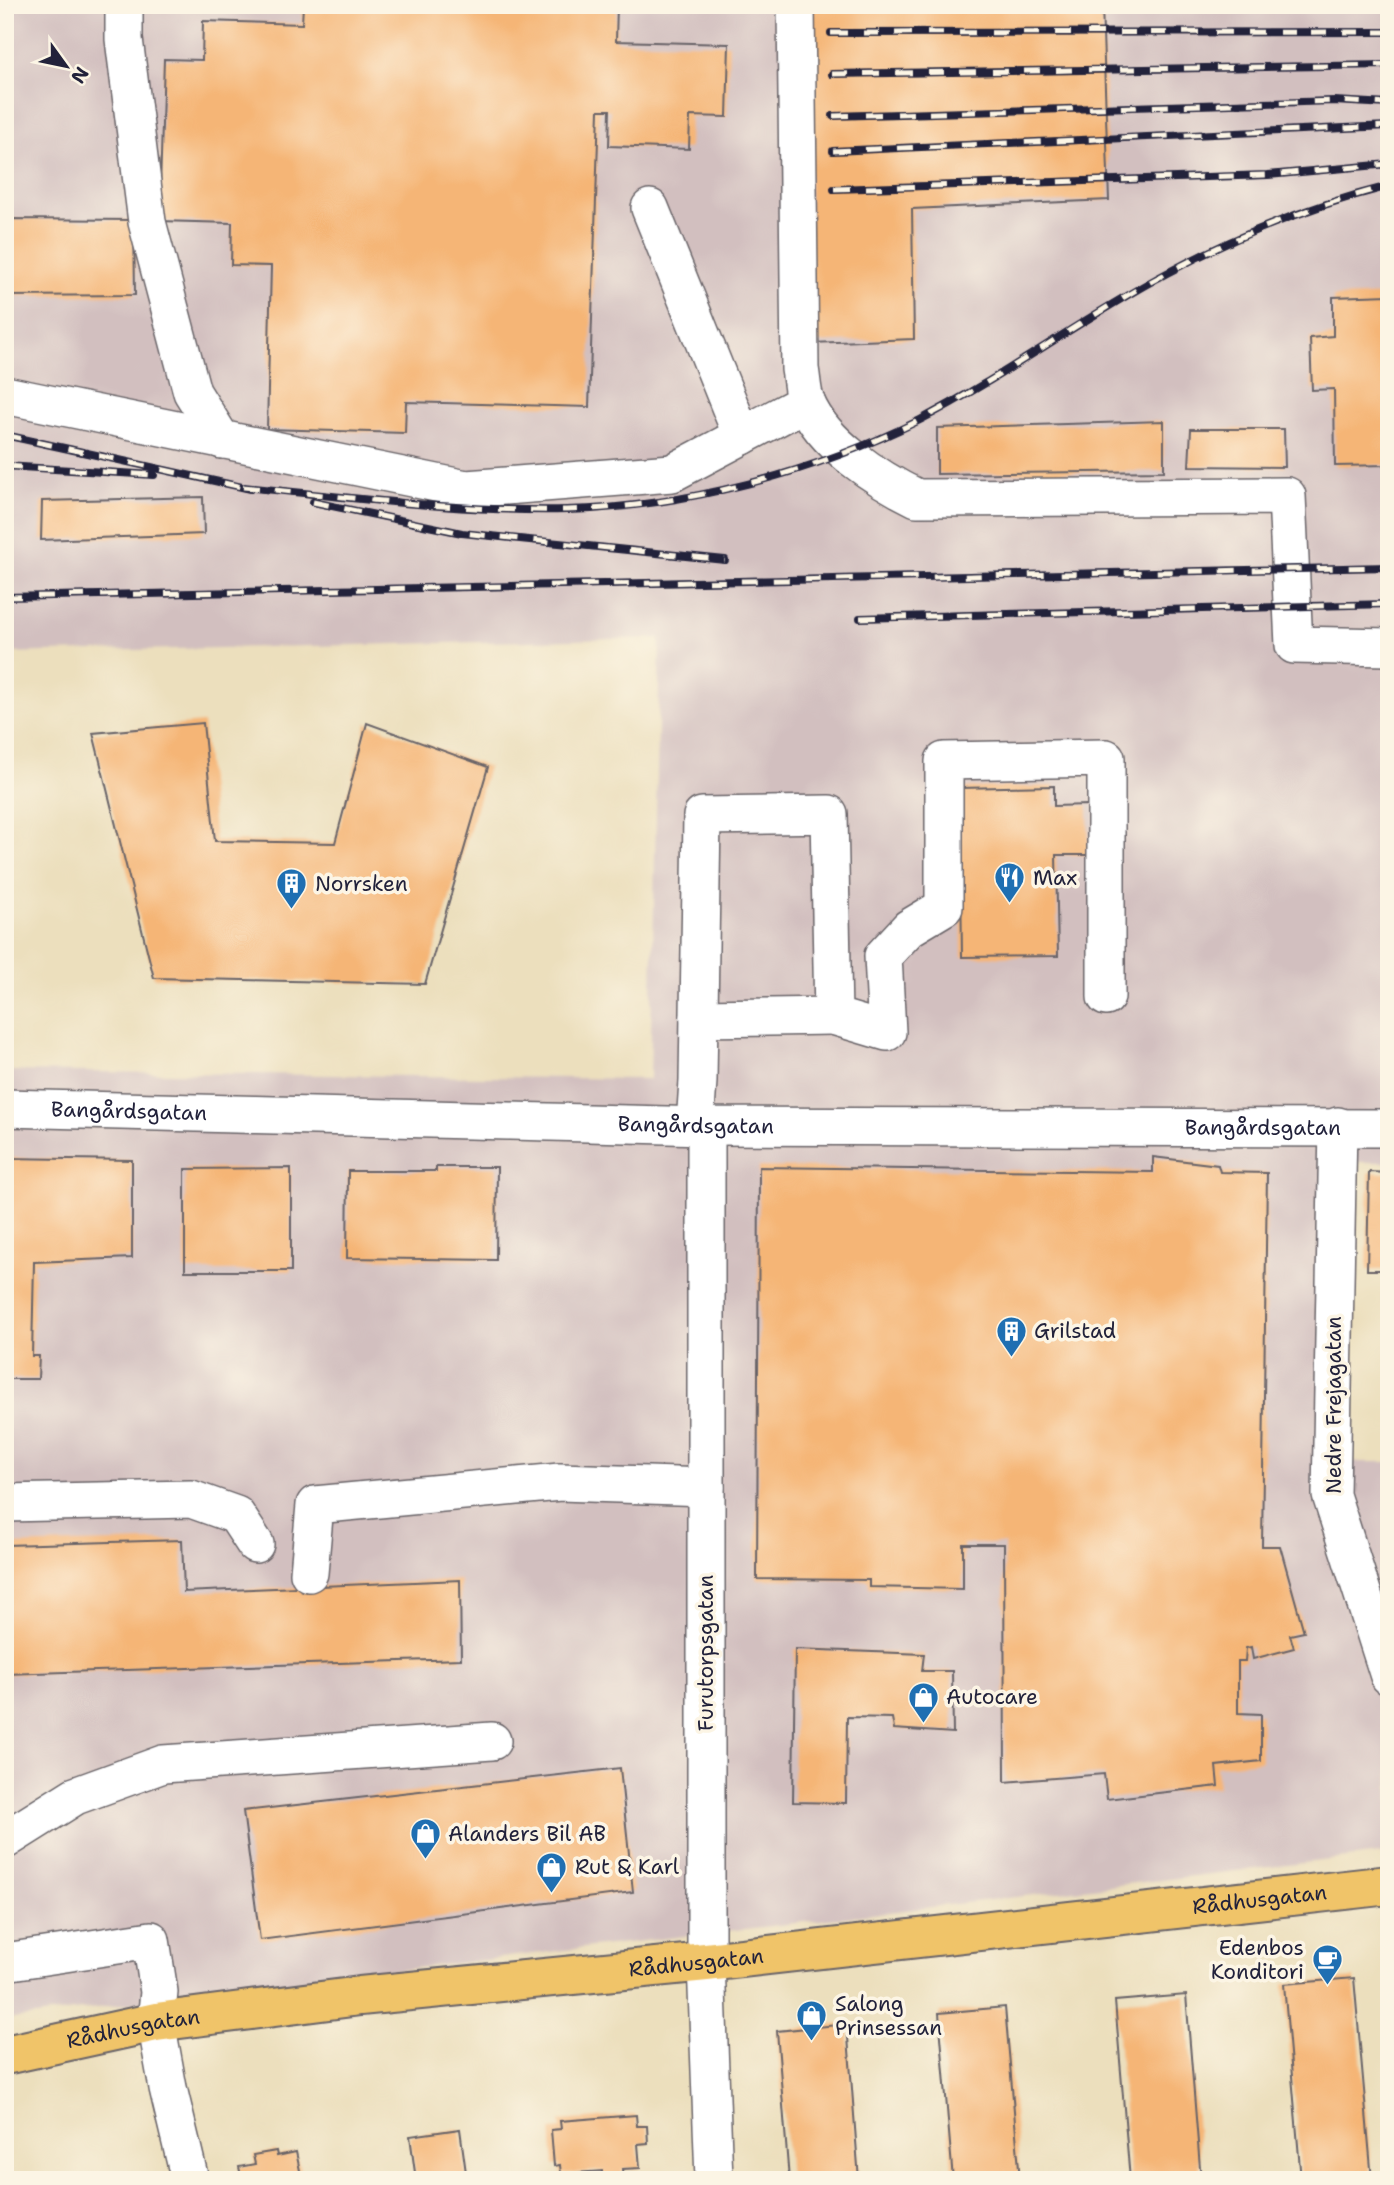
<svg xmlns="http://www.w3.org/2000/svg" width="1394" height="2185" viewBox="0 0 1394 2185" font-family="'Shantell Sans',sans-serif">
<style>
.industrial{fill:#d2bfbf}
.building{fill:#f5b576}
.lines{fill:none;stroke-linecap:round;stroke-linejoin:round}
.minor-casing{stroke:#696468;stroke-width:40}
.major-casing{stroke:#696468;stroke-width:42}
.minor{stroke:#fff;stroke-width:37}
.major{stroke:#f0c469;stroke-width:38}
.rail-casing{stroke:#22223b;stroke-width:8}
.rail{stroke:#fcf5e5;stroke-width:5;stroke-dasharray:16;stroke-linecap:butt}
.labels{text-anchor:middle;stroke-width:7;stroke-linejoin:round;paint-order:stroke}
.poi-label{font-size:21px;fill:#22223b;stroke:#fcf5e5;text-anchor:start}
.street-label{font-size:21px;fill:#22223b;stroke:#fcf5e5}
</style>
<rect width="100%" height="100%" fill="#fcf5e5"/>
<filter id="ink" filterUnits="userSpaceOnUse"><feTurbulence type="fractalNoise" baseFrequency=".0143" numOctaves="2"/><feDisplacementMap in="SourceGraphic" scale="14" xChannelSelector="R" yChannelSelector="G"/><feConvolveMatrix kernelMatrix="1 2 1 2 8 2 1 2 1" color-interpolation-filters="sRGB"/></filter>
<filter id="wash" filterUnits="userSpaceOnUse"><feTurbulence type="fractalNoise" baseFrequency=".00686" numOctaves="4" result="noise"/><feDisplacementMap in="SourceGraphic" scale="28" xChannelSelector="R" yChannelSelector="G"/><feGaussianBlur stdDeviation="1.57" result="paint"/><feColorMatrix in="noise" values="0 0 0 0 0 0 0 0 0 0 0 0 0 0 0 0 0 1.4 0 .05"/><feComposite in="paint" operator="in"/></filter>
<g filter="url(#wash)">
<rect width="100%" height="100%" fill="#ecdfbd"/>
<path class="industrial" d="M5 5H1389V1162H1348V1462H1389V1853L306 1981 5 2020V1071L650 1079 660 638 5 653Z"/>
<g id="blocks">
<g class="building">
<path d="M303 5H617L616 41 729 44 727 117 690 116 689 149 609 146 610 110H599L589 407 406 402 405 433 267 429 271 266 231 265 232 223 159 221 164 59 202 60 203 21 302 24Z"/>
<path d="M808 5H1102L1109 200 912 209 914 339 811 343Z"/>
<path d="M5 219 134 220 135 295 5 296Z"/>
<path d="M1389 295V465L1335 466 1334 389 1312 390 1310 338 1333 336V297Z"/>
<path d="M1164 421V471L937 474V428Z"/>
<path d="M1191 429H1284L1285 467 1189 466Z"/>
<path d="M203 497 204 534 41 540 42 501Z"/>
<path d="M203 723 215 841 335 843 367 723 488 767 425 984 154 978 93 733Z"/>
<path d="M1054 786V806L1088 805 1089 855H1056L1058 956 962 957 960 788Z"/>
<path d="M1153 1157 1218 1165 1220 1172 1267 1173 1262 1546H1280L1304 1632 1290 1635 1294 1648 1253 1659 1251 1647 1246 1648 1245 1661H1238V1713L1261 1714V1761L1216 1766 1218 1786 1107 1799 1104 1774 1005 1782 1004 1544H963V1589L869 1587V1580L757 1579 759 1167 1153 1172Z"/>
<path d="M5 1158 132 1160V1258L34 1262 32 1356H39L38 1379H5Z"/>
<path d="M436 1167H497L496 1260 347 1258 348 1171H436Z"/>
<path d="M291 1168V1271H185V1169Z"/>
<path d="M1369 1172 1389 1173V1270H1367Z"/>
<path d="M182 1540 184 1592 460 1580 461 1659 5 1674V1545Z"/>
<path d="M795 1649 924 1654 922 1671H952L953 1733 894 1729 892 1718 847 1717 846 1803 793 1802Z"/>
<path d="M620 1768 633 1892 260 1940 243 1811Z"/>
<path d="M1354 1978 1372 2180H1301L1284 1984Z"/>
<path d="M1186 1995 1201 2180H1130L1115 2001Z"/>
<path d="M1005 2007 1020 2180H953L939 2013Z"/>
<path d="M847 2024 859 2180H789L777 2031Z"/>
<path d="M636 2115 637 2126H647L648 2143 638 2144 640 2168 622 2169 623 2178 602 2180V2171L561 2174 560 2165 554 2166 551 2130 561 2129 560 2121Z"/>
<path d="M460 2129 467 2180H416L410 2136Z"/>
<path d="M276 2151 277 2156 296 2152 302 2180H242L239 2167 255 2164 253 2155Z"/>
</g>
</g>
</g>
<g filter="url(#ink)">
<use href="#blocks" fill-opacity="0" stroke="#696468" stroke-width="2"/>
<g class="lines">
<defs>
<g id="minor">
<path d="M124 5V39L147 222 192 392 222 440"/>
<path d="M796 5 800 369C802 379 802 392 806 402 823 444 878 479 917 498L1287 496 1294 645 1389 647"/>
<path d="M650 208 742 436"/>
<path d="M5 395 466 489 672 473 806 402"/>
<path d="M699 1018 833 1016"/>
<path id="s1" d="M5 1108 706 1126 1389 1128"/>
<path d="M695 1125 698 1081 702 816 829 814 833 1016 887 1032 883 956 909 928 944 907V761L1106 758V997"/>
<path d="M706 1126V1962L714 2180"/>
<path d="M1338 1126 1331 1495 1389 1676"/>
<path d="M5 1503 191 1499 236 1515 255 1544"/>
<path d="M309 1573 315 1505 560 1482 706 1487"/>
<path d="M5 1840 75 1796 163 1764 492 1741"/>
<path d="M5 1962 151 1940 159 1992 156 2022 168 2088 190 2180"/>
</g>
<g id="major">
<path id="s2" d="M5 2055 156 2022 360 1996 706 1962 1389 1885"/>
</g>
</defs>
<use href="#minor" class="minor-casing"/>
<use href="#major" class="major-casing"/>
<use href="#minor" class="minor"/>
<use href="#major" class="major"/>
<defs>
<g id="rail">
<path d="M831 33 1389 32"/>
<path d="M832 74 1389 65"/>
<path d="M833 116 1334 101 1389 104"/>
<path d="M833 151 1389 126"/>
<path d="M834 189 1268 175 1389 164"/>
<path d="M5 435 251 489"/>
<path d="M5 466 154 475"/>
<path d="M243 487C350 497 459 512 566 510 686 507 813 473 920 420 1005 376 1082 318 1167 273 1236 236 1313 205 1389 186"/>
<path d="M313 502 462 533 725 560"/>
<path d="M5 597 1389 567"/>
<path d="M860 618 1389 604"/>
</g>
</defs>
<use href="#rail" class="rail-casing"/>
<use href="#rail" class="rail"/>
</g>
</g>
<defs>
<symbol id="restaurant-pin" viewBox="-11 -11 22 30"><path d="M0 17L-7.5 6A9.5 9.5 0 1 1 7.5 6Z" fill="#1f6fb2" stroke="#fcf5e5"/><path d="M-5-6h1v4h1v-4h1v4h1v-4h1v5L-1.5 .5V6h-2V.5L-5-1ZM5-6V6H3V1.5H1.5Q1.5-4 5-6Z" fill="#fff"/></symbol>
<symbol id="building-pin" viewBox="-11 -11 22 30"><path d="M0 17L-7.5 6A9.5 9.5 0 1 1 7.5 6Z" fill="#1f6fb2" stroke="#fcf5e5"/><path d="M-4-6H4V6H1V3H-1V6H-4ZM-2.5-4.3h1.7v1.8h-1.7ZM.8-4.3h1.7v1.8H.8ZM-2.5-1h1.7V.8h-1.7ZM.8-1h1.7V.8H.8Z" fill="#fff"/></symbol>
<symbol id="shop-pin" viewBox="-11 -11 22 30"><path d="M0 17L-7.5 6A9.5 9.5 0 1 1 7.5 6Z" fill="#1f6fb2" stroke="#fcf5e5"/><path d="M-5-2.5h2.3a2.7 3.5 0 0 1 5.4 0H5L5.5 6h-11ZM-1.5-2.5h3a1.5 2.3 0 0 0-3 0Z" fill="#fff"/></symbol>
<symbol id="cafe-pin" viewBox="-11 -11 22 30"><path d="M0 17L-7.5 6A9.5 9.5 0 1 1 7.5 6Z" fill="#1f6fb2" stroke="#fcf5e5"/><path d="M-5.5-4.5H6V0H3Q3 3.5 0 3.5H-2.5Q-5.5 3.5-5.5 0ZM3-3.2v2h1.7v-2ZM-6 4.5H4V6H-6Z" fill="#fff"/></symbol>
</defs>
<g fill-rule="evenodd">
<use href="#restaurant-pin" x="992" y="860" width="35" height="47"/>
<use href="#building-pin" x="274" y="866" width="35" height="47"/>
<use href="#building-pin" x="994" y="1314" width="35" height="47"/>
<use href="#shop-pin" x="906" y="1680" width="35" height="47"/>
<use href="#shop-pin" x="408" y="1816" width="35" height="47"/>
<use href="#shop-pin" x="534" y="1850" width="35" height="47"/>
<use href="#cafe-pin" x="1310" y="1942" width="35" height="47"/>
<use href="#shop-pin" x="794" y="1998" width="35" height="47"/>
</g>
<g class="labels">
<g class="poi-label">
<text x="1033" y="885">Max</text>
<text x="315" y="891">Norrsken</text>
<text x="1034" y="1338">Grilstad</text>
<text x="946" y="1704">Autocare</text>
<text x="448" y="1841">Alanders Bil AB</text>
<text x="575" y="1874">Rut &amp; Karl</text>
<text x="1304" y="1955" text-anchor="end">Edenbos<tspan x="1304" dy="24">Konditori</tspan></text>
<text x="835" y="2011">Salong<tspan x="835" dy="24">Prinsessan</tspan></text>
</g>
<g class="street-label">
<text dy="7" stroke="none"><textPath href="#s1" startOffset="124">Bangårdsgatan</textPath></text>
<text dy="7" stroke="none"><textPath href="#s1" startOffset="691">Bangårdsgatan</textPath></text>
<text dy="7" stroke="none"><textPath href="#s1" startOffset="1258">Bangårdsgatan</textPath></text>
<text transform="translate(1334 1405) rotate(-90)" y="7">Nedre Frejagatan</text>
<text transform="translate(706 1653) rotate(-90)" y="7">Furutorpsgatan</text>
<text dy="7" stroke="none"><textPath href="#s2" startOffset="1265">Rådhusgatan</textPath></text>
<text dy="7" stroke="none"><textPath href="#s2" startOffset="698">Rådhusgatan</textPath></text>
<text dy="7" stroke="none"><textPath href="#s2" startOffset="131">Rådhusgatan</textPath></text>
</g>
</g>
<rect width="1394" height="2185" fill="none" stroke="#fcf5e5" stroke-width="28"/>
<g transform="translate(66 66) rotate(123)" stroke="#fcf5e5" stroke-width="5" paint-order="stroke">
<path d="M0-5L12 26L0 18L-12 26Z" fill="#22223b"/>
<text y="-10" font-size="19" font-weight="bold" text-anchor="middle" fill="#22223b">N</text>
</g>
</svg>
